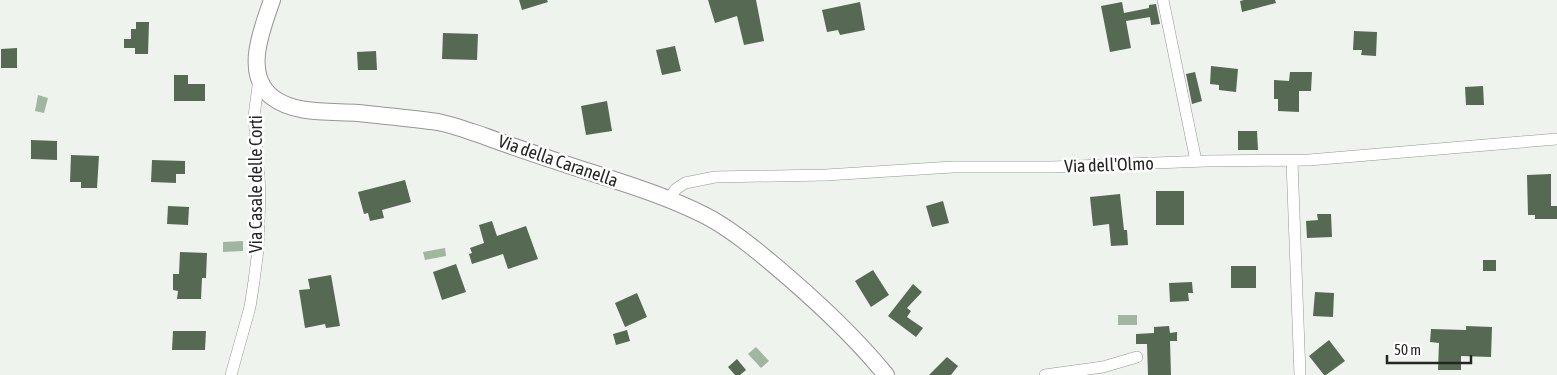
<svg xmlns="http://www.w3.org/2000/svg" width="1557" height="375" viewBox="0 0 1557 375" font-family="'Asap Condensed',sans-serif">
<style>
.water{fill:#a1b69e}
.building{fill:#566953}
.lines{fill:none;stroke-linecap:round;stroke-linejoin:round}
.minor-casing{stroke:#939892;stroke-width:12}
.secondary-casing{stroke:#939892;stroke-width:18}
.minor{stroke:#fff;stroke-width:11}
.secondary{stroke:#fff;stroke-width:16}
.labels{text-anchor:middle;stroke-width:5;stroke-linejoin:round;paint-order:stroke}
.street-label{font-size:18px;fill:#242624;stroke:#fff}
</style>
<rect width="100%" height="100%" fill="#eef3ee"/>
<g class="water">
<path d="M38 95 48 98 44 113 35 111Z"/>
<path d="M243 241V251L223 252V242Z"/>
<path d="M445 248 446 256 425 260 423 252Z"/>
<rect x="1118" y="315" width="19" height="10"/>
<path d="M756 347 769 361 761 368 748 354Z"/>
</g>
<g class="building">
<path d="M519 0H547L548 2 522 10Z"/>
<path d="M708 0H756L764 41 744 45 737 16 715 23Z"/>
<path d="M1244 0H1275L1276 3 1242 12 1240 1Z"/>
<path d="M860 2 865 30 840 35 838 30 827 32 822 10Z"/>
<path d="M1122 2 1124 13 1149 8V5L1156 4 1160 24 1151 25 1150 17 1126 21 1131 48 1110 52 1101 6Z"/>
<path d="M136 22H149L148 54H135V48H124V39H131V29H136Z"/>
<path d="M1354 31 1377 32 1376 56 1361 55 1362 50H1353Z"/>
<path d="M443 33 478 34 477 60 442 59Z"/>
<path d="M675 46 681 71 662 75 656 50Z"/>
<path d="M17 48V68H1V49Z"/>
<path d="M376 51 377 70H358L357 52Z"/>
<path d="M1211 66 1238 69 1236 92 1219 90V85L1210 84Z"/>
<path d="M1195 72 1202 101 1192 104 1186 74Z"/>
<path d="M1290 72H1312L1311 91H1299V112L1278 111V99H1274V80L1289 81Z"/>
<path d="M174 75H188V84H205V101H174Z"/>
<path d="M1483 86 1484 105H1466L1465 87Z"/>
<path d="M607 101 612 131 586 135 581 106Z"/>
<path d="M1238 131H1257L1258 150H1238Z"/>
<path d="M31 140 57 141V160L31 159Z"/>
<path d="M71 155 99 156 97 188H81V182H70Z"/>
<path d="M152 160 185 161V174H176V183L151 182Z"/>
<path d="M1551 174V206H1557V219H1535V215H1528L1527 175Z"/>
<path d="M405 180 411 202 382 210 384 218 370 221 368 213 364 214 358 192Z"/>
<rect x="1156" y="191" width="28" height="34"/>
<path d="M1120 194 1124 230H1127L1128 245 1111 246 1109 224 1093 226 1090 197Z"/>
<path d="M943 201 949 223 932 227 926 206Z"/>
<path d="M168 206 189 207 188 225 167 224Z"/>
<path d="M1317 214H1331L1332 237 1307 238 1306 221 1318 220Z"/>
<path d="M492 221 497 236 526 226 538 259 508 269 503 254 472 264 469 254 472 253 470 248 484 243 479 225Z"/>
<path d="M180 252 207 253 206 278H202L201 299H177L178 291 173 290V274H179Z"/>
<rect x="1483" y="260" width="13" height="11"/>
<path d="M456 264 466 292 442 300 433 272Z"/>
<rect x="1231" y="266" width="25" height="22"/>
<path d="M873 270 889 295 871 307 855 281Z"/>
<path d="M331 275 340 326 326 328 325 324 305 328 299 290 310 289 308 279Z"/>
<path d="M1192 282 1193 293H1188L1189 301 1170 302 1169 283Z"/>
<path d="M913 284 922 292 907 308 911 311 907 317 923 328 916 337 888 316Z"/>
<path d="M1315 292 1334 293 1333 317 1313 316Z"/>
<path d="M637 293 647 317 625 327 615 303Z"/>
<path d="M1169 326 1170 333 1177 332V341H1170L1171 375H1148L1147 344H1136V334L1154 333V327Z"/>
<path d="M1466 326 1492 327 1491 357 1461 356V370H1438L1439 343 1430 342 1431 329 1466 330Z"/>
<path d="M627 330 630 341 616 345 613 334Z"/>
<path d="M173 331H206L205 350H172Z"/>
<path d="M1329 340 1345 361 1326 375H1324L1309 356Z"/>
<path d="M947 357 958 366 951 375H929Z"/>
<path d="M737 359 746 370 740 375H735L728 367Z"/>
</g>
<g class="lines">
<defs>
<g id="minor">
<path d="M1163 0 1196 161"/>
<path d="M1292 161 1300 375"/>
<path d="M669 199 676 189 685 183 715 177 826 175 953 167H1052L1206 161 1309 160 1557 139"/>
<path d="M231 375 250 307 254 281 258 250 260 191 254 116 259 79"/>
<path d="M1045 375 1103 367 1137 357"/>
</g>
<path id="secondary" d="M272 0C262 29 243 74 272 97 295 115 331 111 358 113 384 116 411 118 438 122 453 125 469 131 484 136 508 145 532 153 556 161 606 178 659 192 706 216 729 228 749 244 768 260 810 295 851 332 886 375"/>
</defs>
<use href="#minor" class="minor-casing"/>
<use href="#secondary" class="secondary-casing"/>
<use href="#minor" class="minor"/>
<use href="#secondary" class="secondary"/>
</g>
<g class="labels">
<g class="street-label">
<text transform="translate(558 161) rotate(19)" y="6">Via della Caranella</text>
<text transform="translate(1109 165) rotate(-2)" y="6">Via dell'Olmo</text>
<text transform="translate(256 184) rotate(-90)" y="6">Via Casale delle Corti</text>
</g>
</g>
<path d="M1387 355v8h84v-8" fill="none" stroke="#242624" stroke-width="2.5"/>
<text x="1394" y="355" font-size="15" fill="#242624" stroke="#ffffff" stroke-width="4" paint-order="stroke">50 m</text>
</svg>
